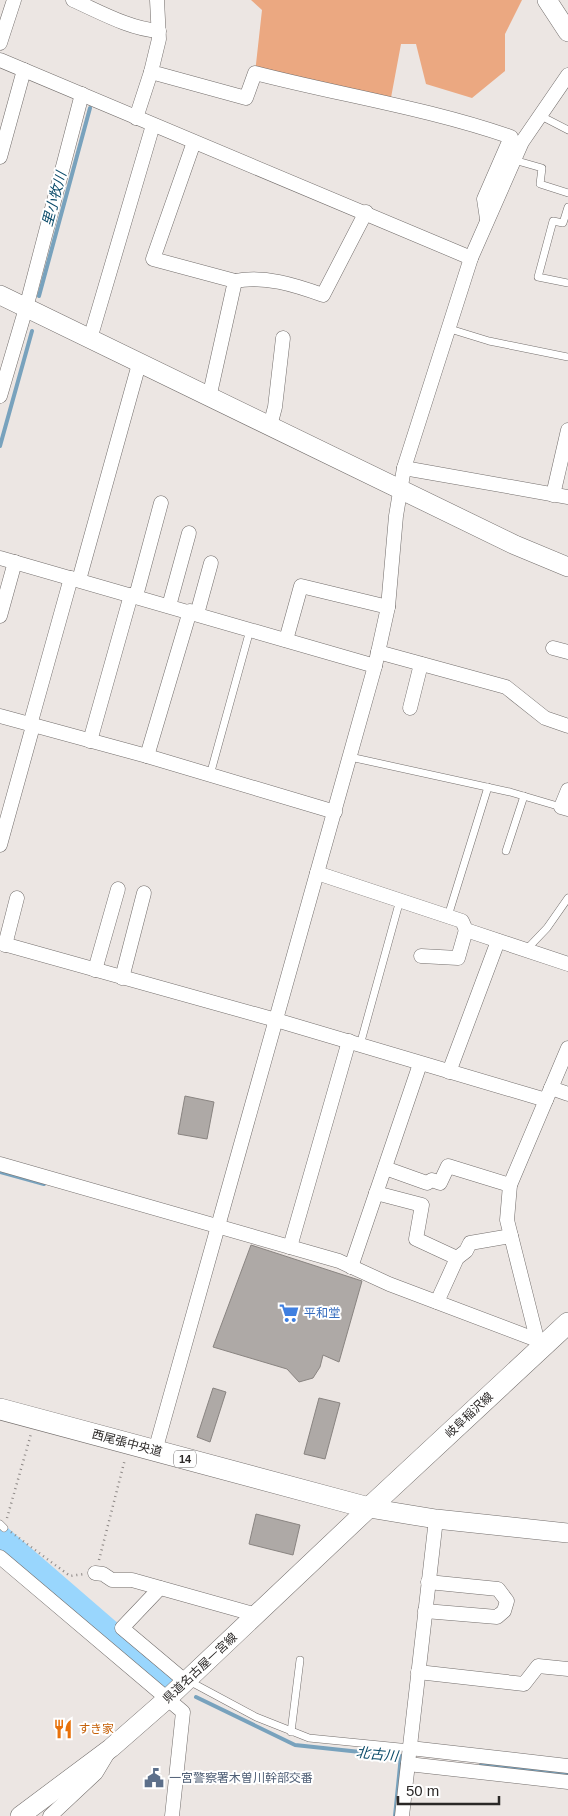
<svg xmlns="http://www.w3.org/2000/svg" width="568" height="1816" viewBox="0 0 568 1816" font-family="Arial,'Noto Sans JP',sans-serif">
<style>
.green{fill:#eba881}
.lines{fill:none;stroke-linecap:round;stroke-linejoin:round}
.stream{stroke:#78a2bd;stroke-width:4}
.river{stroke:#99d6fd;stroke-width:24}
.building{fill:#aea9a6;stroke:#898481}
.lane-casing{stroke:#736e6c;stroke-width:8}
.street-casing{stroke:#736e6c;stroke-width:15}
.secondary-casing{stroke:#736e6c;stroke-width:20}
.primary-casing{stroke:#736e6c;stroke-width:22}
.path{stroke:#8b8684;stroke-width:2.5;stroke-dasharray:1 4;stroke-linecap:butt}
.lane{stroke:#fff;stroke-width:7}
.street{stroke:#fff;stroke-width:14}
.secondary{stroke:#fff;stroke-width:19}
.primary{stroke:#fff;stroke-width:21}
.labels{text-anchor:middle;stroke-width:4;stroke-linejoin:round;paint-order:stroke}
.shield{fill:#fff;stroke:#6b6868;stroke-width:1}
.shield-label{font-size:11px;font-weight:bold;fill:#2b2827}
.shop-label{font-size:12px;fill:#366cbe;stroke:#fff;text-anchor:start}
.street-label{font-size:12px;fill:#2b2827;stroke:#fff}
.food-label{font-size:12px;fill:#c56008;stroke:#fff;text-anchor:start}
.service-label{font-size:12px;fill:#4e5e75;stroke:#fff;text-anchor:start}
.water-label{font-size:14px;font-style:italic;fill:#094a69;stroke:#fff}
</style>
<rect width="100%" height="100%" fill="#ece6e3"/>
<path class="green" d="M251 0H522L505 34V71L472 98 426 84 416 44H401L390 103 255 73 262 10Z"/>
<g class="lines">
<g class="stream">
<path d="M39 296 90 108"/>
<path d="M0 446 32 331"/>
<path d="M0 1172 44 1184"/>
<path d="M196 1697 295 1745 407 1757"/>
<path d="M481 1765 568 1775"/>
<path d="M395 1816 401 1756"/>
</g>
<path class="river" d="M0 1537 148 1665 168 1678"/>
</g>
<g class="building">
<path d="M185 1096 214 1102 207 1139 178 1134Z"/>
<path d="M251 1245 362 1281 339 1362 323 1355 320 1367 313 1378 299 1382 287 1369 213 1347Z"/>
<path d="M213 1388 226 1392 210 1442 197 1437Z"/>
<path d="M319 1398 340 1403 325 1459 304 1454Z"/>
<path d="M256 1514 300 1525 293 1555 249 1544Z"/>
</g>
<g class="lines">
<defs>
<g id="lane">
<path d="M539 115 568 130"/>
<path d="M514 160 542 168 540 184 568 193"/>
<path d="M568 207 563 223 553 221 538 277 568 283"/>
<path d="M450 329 489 341 568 357"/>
<path d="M350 757 510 792 561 807"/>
<path d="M210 775 250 630"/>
<path d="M506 851 524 796"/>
<path d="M448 916 488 787"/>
<path d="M526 950 547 928 568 898"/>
<path d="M360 1045 400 900"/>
<path d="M0 1524 4 1528"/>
<path d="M189 1681 256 1717 309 1738 410 1748"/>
<path d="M291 1732 300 1660"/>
</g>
<g id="street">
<path d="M73 0C100 12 130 29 159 31"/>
<path d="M157 0 159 39 151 72 246 98 255 73C340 95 427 108 511 137L484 199 487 219"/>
<path d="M0 43 14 0"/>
<path d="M0 60 471 258"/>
<path d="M136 118 151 72"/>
<path d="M194 142 153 259 235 281 209 398"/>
<path d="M0 157 24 70"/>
<path d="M235 281C264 275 295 285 323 295L366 212"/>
<path d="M90 339 153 125"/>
<path d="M0 396 26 308 82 94"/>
<path d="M270 426 275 407 283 338"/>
<path d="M404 468 568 497"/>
<path d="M553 495 568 430"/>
<path d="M0 558 375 666"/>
<path d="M79 580 139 364"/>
<path d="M136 596 161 503"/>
<path d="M169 606 189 533"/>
<path d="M197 614 211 563"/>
<path d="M0 616 15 562"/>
<path d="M286 640 301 586 388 607"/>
<path d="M553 648 568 652"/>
<path d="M378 652 506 687 545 718 568 726"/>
<path d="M410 708 421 664"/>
<path d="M0 716 147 756 335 812"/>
<path d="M30 725 71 578"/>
<path d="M90 741 131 595"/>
<path d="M147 756 190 611"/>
<path d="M568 790 561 807 568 809"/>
<path d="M0 845 33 726"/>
<path d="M317 873 462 921 466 930 568 964"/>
<path d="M0 943 276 1020 546 1100"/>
<path d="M5 945 17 898"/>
<path d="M421 956 458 958 466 930"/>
<path d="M95 970 118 889"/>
<path d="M122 978 144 893"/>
<path d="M449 1072 498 941"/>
<path d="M551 1088 568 1094"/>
<path d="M0 1164 339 1261 389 1284 537 1340"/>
<path d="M385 1168 427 1183 432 1180 440 1183 448 1166 510 1185"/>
<path d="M376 1193 422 1205 416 1239 457 1258"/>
<path d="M290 1247 349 1041"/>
<path d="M351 1267 420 1064"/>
<path d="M437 1302 457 1258 466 1251 470 1243 511 1236"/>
<path d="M539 1347 507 1220 510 1185 568 1048"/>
<path d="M155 1451 375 666 388 607 396 516 404 468 471 258 522 142 568 75"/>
<path d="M0 1557 183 1712 172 1816"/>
<path d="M95 1573 103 1574 112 1580H132L257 1615"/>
<path d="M160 1588 122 1628 185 1681"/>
<path d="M425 1611 497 1617 504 1611 507 1601 498 1589 428 1582"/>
<path d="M418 1672 524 1684 538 1666 568 1669"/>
<path d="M410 1748 568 1766"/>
<path d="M408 1764 568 1782"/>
<path d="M50 1816 96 1773 108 1753"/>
<path d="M402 1816 436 1519"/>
</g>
<g id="secondary">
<path d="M547 0 568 32"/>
<path d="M0 295 515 545 568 567"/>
<path d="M20 1816 111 1748 167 1699 369 1508 436 1519 568 1533"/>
</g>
<path id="primary" d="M0 1409 369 1508 568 1323"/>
</defs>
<use href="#lane" class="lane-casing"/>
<use href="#street" class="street-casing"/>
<use href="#secondary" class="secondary-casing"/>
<use href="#primary" class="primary-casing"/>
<g class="path">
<path d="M7 1518 31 1434"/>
<path d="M11 1532 70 1576 84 1574"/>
<path d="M99 1560 125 1459"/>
</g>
<use href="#lane" class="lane"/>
<use href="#street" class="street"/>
<use href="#secondary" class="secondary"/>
<use href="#primary" class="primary"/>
</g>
<defs>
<symbol id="supermarket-bare" viewBox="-9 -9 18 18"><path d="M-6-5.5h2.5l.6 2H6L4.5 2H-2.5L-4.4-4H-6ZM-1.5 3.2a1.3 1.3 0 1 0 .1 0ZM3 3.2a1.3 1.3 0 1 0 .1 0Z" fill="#3f7fe0" stroke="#fff" stroke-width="2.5" paint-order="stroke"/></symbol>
<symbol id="restaurant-bare" viewBox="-9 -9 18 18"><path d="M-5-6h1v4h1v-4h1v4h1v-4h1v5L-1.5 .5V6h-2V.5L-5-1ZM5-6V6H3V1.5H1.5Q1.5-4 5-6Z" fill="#e8710a" stroke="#fff" stroke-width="2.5" paint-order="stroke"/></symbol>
<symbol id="civic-bare" viewBox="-9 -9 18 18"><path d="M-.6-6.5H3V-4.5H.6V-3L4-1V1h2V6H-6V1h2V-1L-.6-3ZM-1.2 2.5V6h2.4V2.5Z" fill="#5c6f8a" stroke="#fff" stroke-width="2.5" paint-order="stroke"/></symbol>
</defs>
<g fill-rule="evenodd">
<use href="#supermarket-bare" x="275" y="1299" width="28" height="28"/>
<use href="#restaurant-bare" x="49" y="1715" width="28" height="28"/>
<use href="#civic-bare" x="140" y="1764" width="28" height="28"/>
</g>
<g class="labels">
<rect class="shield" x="174" y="1450.5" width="22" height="17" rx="4"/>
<g class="shield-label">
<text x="185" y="1463">14</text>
</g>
<g class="shop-label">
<text x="304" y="1317">平和堂</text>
</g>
<g class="street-label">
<text transform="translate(469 1415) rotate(-43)" y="4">岐阜稲沢線</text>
<text transform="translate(127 1443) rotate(15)" y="4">西尾張中央道</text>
<text transform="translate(200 1668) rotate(-43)" y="4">県道名古屋一宮線</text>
</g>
<g class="food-label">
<text x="78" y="1733">すき家</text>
</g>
<g class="service-label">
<text x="169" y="1782">一宮警察署木曽川幹部交番</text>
</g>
<g class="water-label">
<text transform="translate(54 199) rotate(-75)" y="5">里小牧川</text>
<text transform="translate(377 1754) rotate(6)" y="5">北古川</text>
</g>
</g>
<path d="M398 1796v8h101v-8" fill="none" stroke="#2b2827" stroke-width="2.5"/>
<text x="406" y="1796" font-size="15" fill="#2b2827" stroke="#ffffff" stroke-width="4" paint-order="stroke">50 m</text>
</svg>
